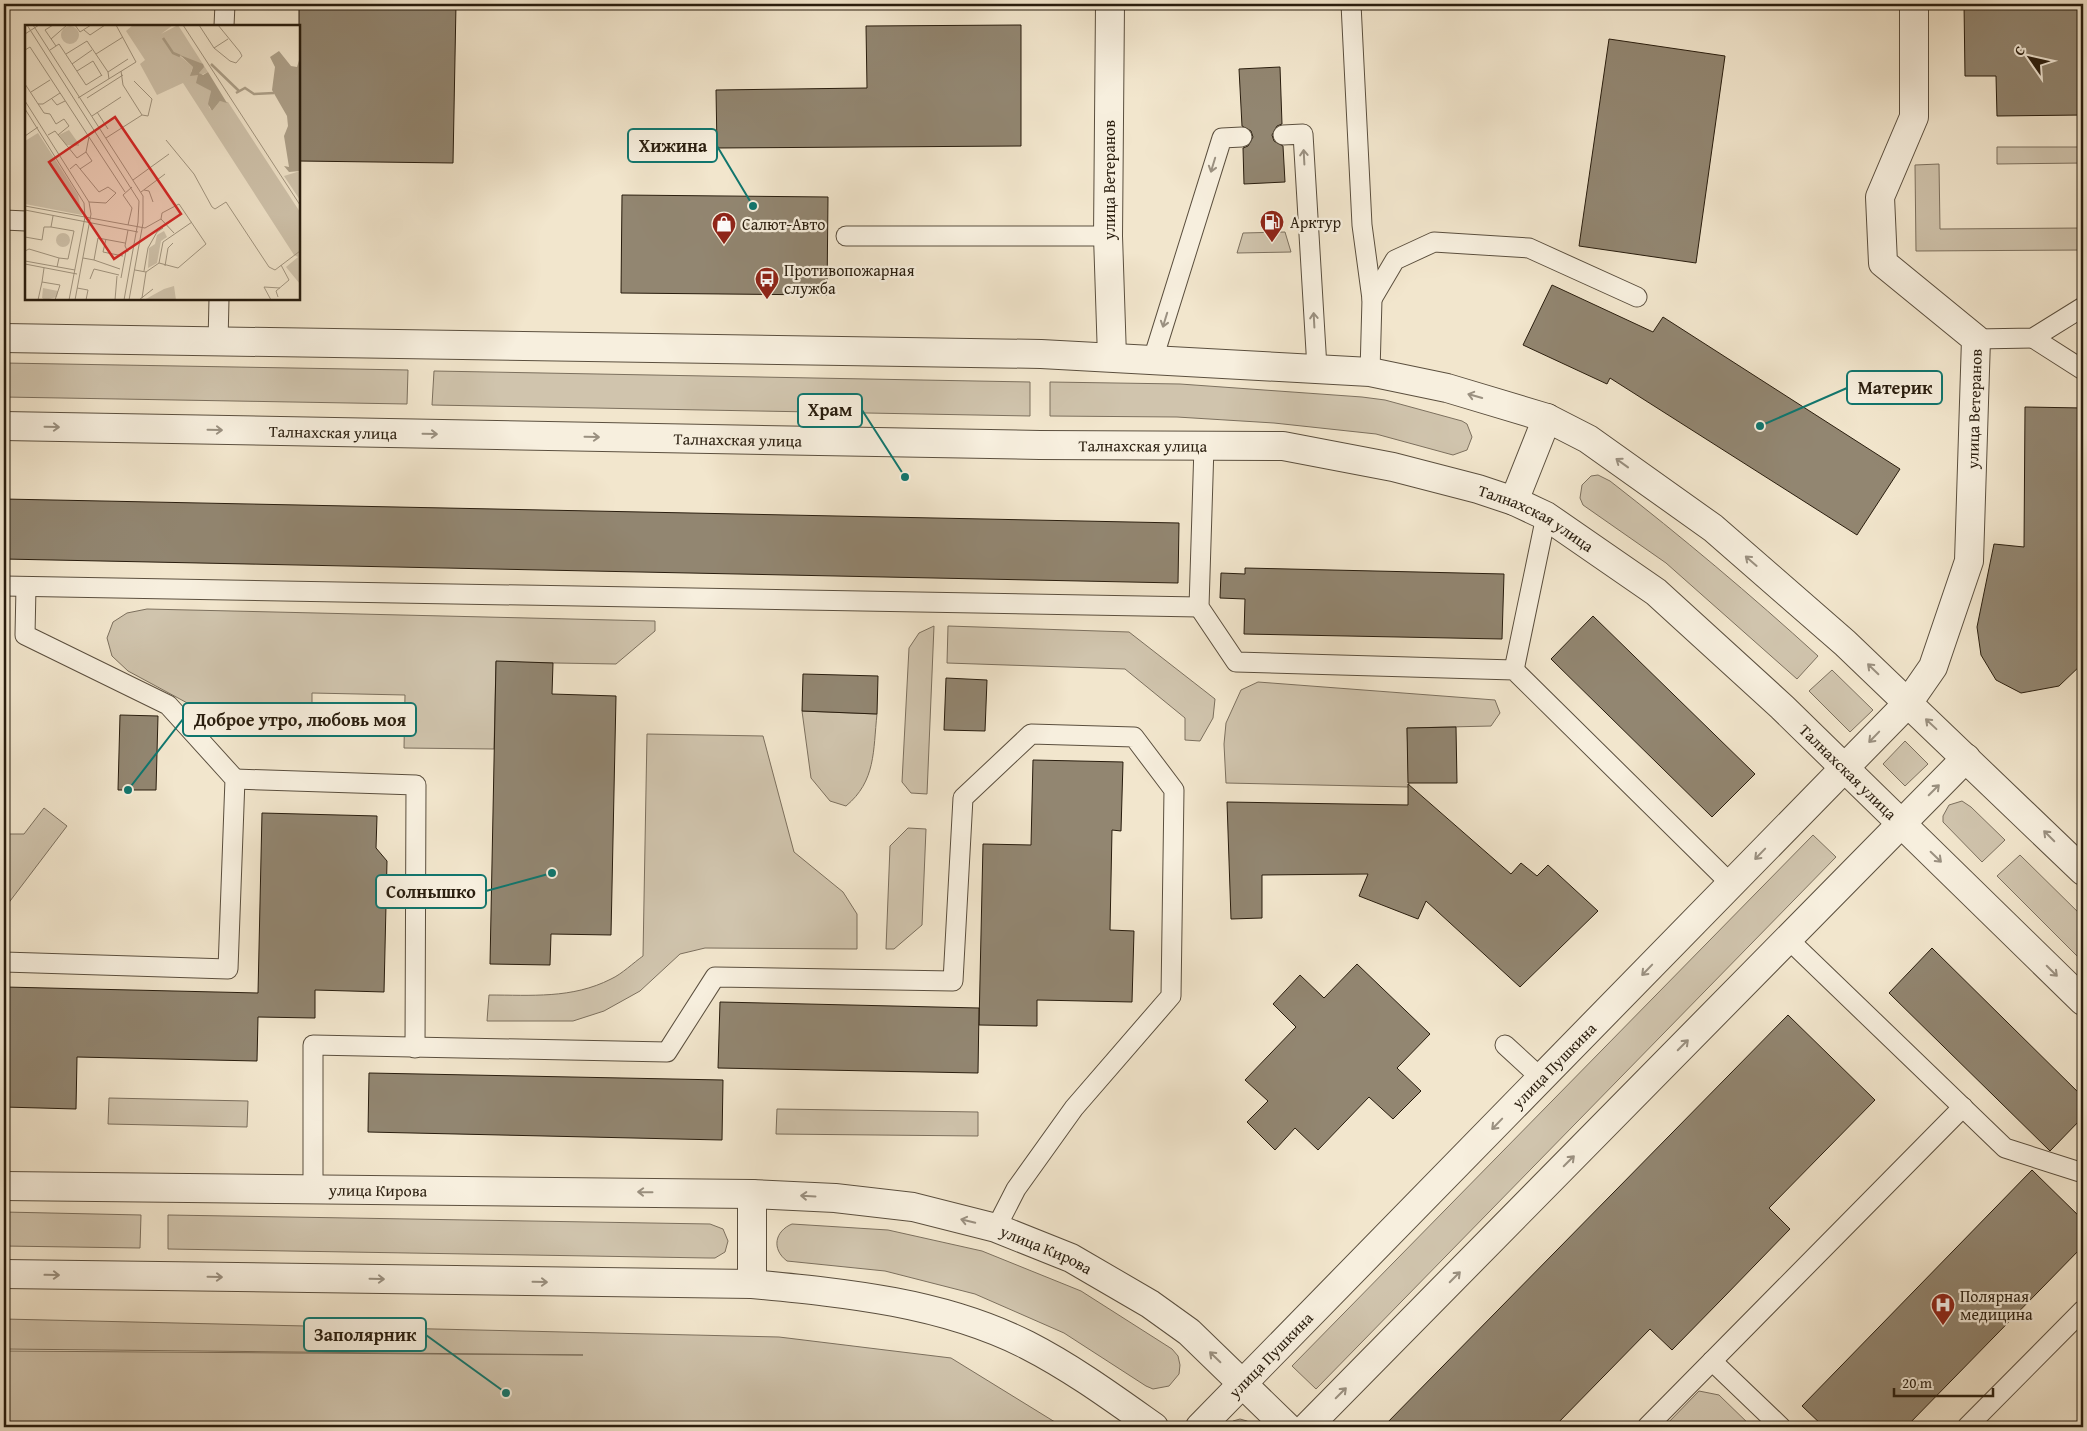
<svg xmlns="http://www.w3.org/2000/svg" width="2087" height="1431" viewBox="0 0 2087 1431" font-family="'Gentium Book Plus',serif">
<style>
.green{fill:#d0c4ad;stroke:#7c705e}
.building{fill:#928671;stroke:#291d0e}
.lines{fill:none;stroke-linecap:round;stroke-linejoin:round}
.service-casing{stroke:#5b4f3e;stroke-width:21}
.minor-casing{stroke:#5b4f3e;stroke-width:30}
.tertiary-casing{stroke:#5b4f3e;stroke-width:30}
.service{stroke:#f7efde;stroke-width:19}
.minor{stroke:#f7efde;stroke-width:28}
.tertiary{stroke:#f7efde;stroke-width:28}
.oneway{stroke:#9a9080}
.labels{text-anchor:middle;stroke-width:4.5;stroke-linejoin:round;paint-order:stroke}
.street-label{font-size:16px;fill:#291d0e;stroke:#f7efde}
.poi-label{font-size:16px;fill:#291d0e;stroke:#f7efde;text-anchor:start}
.inset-river{fill:none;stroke:#aea28c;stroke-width:2.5}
.inset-road{fill:none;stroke:#a29681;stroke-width:1}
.view{fill:#d62828;fill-opacity:0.15;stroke:#d62828;stroke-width:2.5}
.inset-edge{fill:none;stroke:#291d0e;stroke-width:2.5}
.leader{fill:none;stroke:#0f766e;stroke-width:2}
.callout-dot{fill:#0f766e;stroke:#f7efde;stroke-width:2}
.callout{fill:#f7efde;stroke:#0f766e;stroke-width:2}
.callout-label{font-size:18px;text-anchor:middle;font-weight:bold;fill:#291d0e}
</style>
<rect width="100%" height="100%" fill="#f2e6cd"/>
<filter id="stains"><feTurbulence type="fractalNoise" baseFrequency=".004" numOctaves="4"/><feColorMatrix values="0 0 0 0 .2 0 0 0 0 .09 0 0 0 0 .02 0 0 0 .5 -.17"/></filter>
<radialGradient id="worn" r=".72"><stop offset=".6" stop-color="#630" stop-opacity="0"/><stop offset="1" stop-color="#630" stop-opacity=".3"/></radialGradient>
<g class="green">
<path d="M1997 147H2083V163L1997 164Z"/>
<path d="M1939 164 1940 229 2083 228V250L1916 251 1915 165Z"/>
<path d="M1285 232 1291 252 1237 253 1243 233Z"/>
<path d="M4 363 408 370 407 404 4 397Z"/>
<path d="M434 371 1030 382V416L432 405Z"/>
<path d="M1050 382 1180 384 1362 397 1385 400 1462 421 1467 424 1472 437 1467 450 1453 455 1376 434 1274 423 1177 417 1050 416Z"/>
<path d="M1598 475 1610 481C1682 537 1751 595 1818 656L1797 679 1666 563 1583 505 1580 498 1582 485 1591 476Z"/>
<path d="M147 609 655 621V631L616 664 496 662 494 749 404 748 405 695 312 693V708L191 705 128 671 112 656 107 638 113 622 127 613Z"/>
<path d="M934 626 927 794 911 793 902 782 909 648 919 633Z"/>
<path d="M948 626 1129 632 1215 699 1213 718 1200 741 1185 740V718L1125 669 947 663Z"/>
<path d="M1832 670 1873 710 1850 732 1809 691Z"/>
<path d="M1258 682 1495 700 1500 713 1491 726 1407 728 1409 787 1226 783 1224 744 1226 723 1241 690Z"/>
<path d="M802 711 877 714C873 751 876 781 846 806L830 801 811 778Z"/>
<path d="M647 734 763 736 794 852 843 892 857 914V949L705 948 680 954 640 991 604 1011 573 1021H487L489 995C531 995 572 999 611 979 622 974 633 963 643 956Z"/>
<path d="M1905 741 1928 764 1905 786 1883 764Z"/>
<path d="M1962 801 1971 807 2005 840 1982 862 1943 822V816L1949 805Z"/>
<path d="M44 808 67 826 4 909V834H24Z"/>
<path d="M908 828 926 829 922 925 894 949H886L890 846Z"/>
<path d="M1813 835 1836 857 1316 1389 1292 1366Z"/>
<path d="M2020 855 2083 917V962L1997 876Z"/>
<path d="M109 1098 248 1101 247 1127 108 1124Z"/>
<path d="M777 1109 978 1112V1136L776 1134Z"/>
<path d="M4 1212 141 1215 140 1248 4 1246Z"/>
<path d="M168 1215 710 1224 723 1229 728 1241 725 1252 715 1258H709L168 1249Z"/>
<path d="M792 1224 888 1230 982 1251 1081 1291 1172 1349 1178 1356 1180 1365 1179 1374 1169 1386 1153 1389 1146 1386 1064 1333 975 1294 885 1271 787 1261C771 1249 775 1231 792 1224Z"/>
<path d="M4 1319 779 1337 951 1358 1063 1427H4V1351L583 1355 4 1349Z"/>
<path d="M1699 1391 1719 1395 1752 1427H1664Z"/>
<path d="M1240 1419 1247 1421 1256 1427H1226L1233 1421Z"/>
</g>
<g class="building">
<path d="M299 4H456L453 163 299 161Z"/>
<path d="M1964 4H2083V115L1997 116 1996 76H1965Z"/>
<path d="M1021 25V146L717 148 716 90 867 88 866 26Z"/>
<path d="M1609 39 1725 56 1696 263 1579 246Z"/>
<path d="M1280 67 1282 124 1277 126 1272 135 1274 141 1283 146 1285 182 1244 184 1243 148 1248 146 1253 137 1251 131 1242 126 1239 69Z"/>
<path d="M622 195 828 197 827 295 621 293Z"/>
<path d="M1552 285 1653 332 1663 317 1900 469 1857 535 1610 378 1607 384 1523 345Z"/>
<path d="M2025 407 2083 408V663L2059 686 2021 693 1996 680 1981 655 1977 627 1994 544 2024 547Z"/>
<path d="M4 499 1179 523 1178 583 4 559Z"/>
<path d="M1245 568 1504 574 1502 639 1244 634 1245 599 1220 598 1221 573 1245 574Z"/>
<path d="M1593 616 1755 774 1712 817 1551 659Z"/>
<path d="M496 661 553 663 552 694 616 696 611 935 551 934 550 965 490 964Z"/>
<path d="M803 674 878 676 877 714 802 711Z"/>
<path d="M946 678 987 680 985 731 944 730Z"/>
<path d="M120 715 158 716 156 790H118Z"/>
<path d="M1456 727 1457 783H1408L1407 728Z"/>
<path d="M1033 760 1123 762 1121 831 1112 830 1110 930 1134 931 1132 1002 1037 1000V1026L979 1025 983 844 1031 845Z"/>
<path d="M1408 784 1511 874 1521 863 1537 876 1548 865 1598 911 1520 987 1426 901 1418 919 1359 896 1368 874 1262 875V918L1231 919 1227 802 1408 805Z"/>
<path d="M262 813 377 816 376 848 387 861 384 992 315 990V1018L258 1017 257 1061 77 1057 76 1109 4 1107 5 987 258 993Z"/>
<path d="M1932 948 2083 1097V1117L2050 1151 1889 993Z"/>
<path d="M1357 964 1430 1034 1397 1068 1421 1091 1393 1119 1369 1097 1318 1150 1295 1128 1275 1150 1247 1122 1268 1101 1245 1080 1296 1027 1273 1004 1300 975 1324 998Z"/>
<path d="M720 1002 979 1008 978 1073 718 1068Z"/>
<path d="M1788 1015 1875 1100 1769 1208 1790 1229 1722 1299 1672 1350 1650 1329 1554 1427H1383Z"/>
<path d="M369 1073 723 1080 722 1140 368 1132Z"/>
<path d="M2032 1170 2083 1220V1246L1906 1427H1824L1802 1406Z"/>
</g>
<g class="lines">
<defs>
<g id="service">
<path d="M1351 4 1362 225 1372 299 1370 372"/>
<path d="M224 26 225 4"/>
<path d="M1283 135 1303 134 1317 368"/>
<path d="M4 220 26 221"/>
<path d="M846 236H1108"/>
<path d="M1372 299 1395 260 1434 242 1529 248 1637 297"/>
<path d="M2033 338 2083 370"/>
<path d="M1976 339 2033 338 2083 307"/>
<path d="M218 342 219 299"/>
<path d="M1153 359 1222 138 1242 137"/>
<path d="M1204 446 1199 607 1236 662 1514 670 1731 884"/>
<path d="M4 586 1199 607"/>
<path d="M1514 670 1546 516"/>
<path d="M235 779 416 785 415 1048"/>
<path d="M1788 939 2005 1148 2083 1173"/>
<path d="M4 962 228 969 235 779 168 705 25 635 26 587"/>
<path d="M1505 1045 1541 1078"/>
<path d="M313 1189V1045L667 1052 715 977 953 981 963 798 1031 734 1134 737 1174 790 1171 996 1074 1108 1016 1189 996 1228"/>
<path d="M1712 1361 1781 1427"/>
<path d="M1647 1427 1963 1107"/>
<path d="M1967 1427 2083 1310"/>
</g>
<g id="minor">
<path d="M1110 4 1108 236 1112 357"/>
<path id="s1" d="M1908 703 1933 667 1969 561 1976 339 1883 263 1880 197 1914 117V4"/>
</g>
<g id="tertiary">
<path d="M4 338 1041 354 1370 372 1447 388 1547 418 1588 439 1713 528 1845 643 2083 871"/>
<path id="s2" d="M4 426 1040 445 1283 446 1393 467 1478 489 1514 501 1546 516 1656 592 1782 707 2083 1001"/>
<path d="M1514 501 1547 418"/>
<path id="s3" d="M4 1186 752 1194 835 1198 913 1207 996 1228 1071 1258 1150 1304 1189 1332 1287 1427"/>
<path d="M4 1274 752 1284C845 1293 942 1302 1027 1345 1072 1368 1113 1398 1154 1427"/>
<path d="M752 1284V1194"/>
<path id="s4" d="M1200 1427 1908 703"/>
<path d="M1307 1427 1966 758"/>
</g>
</defs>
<use href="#service" class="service-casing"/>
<use href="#minor" class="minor-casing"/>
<use href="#tertiary" class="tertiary-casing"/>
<use href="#service" class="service"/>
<use href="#minor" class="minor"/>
<use href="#tertiary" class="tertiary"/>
</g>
<defs><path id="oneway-shaft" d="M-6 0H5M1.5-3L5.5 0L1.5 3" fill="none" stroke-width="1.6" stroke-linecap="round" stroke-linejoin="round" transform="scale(1.25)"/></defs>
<g class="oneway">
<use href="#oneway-shaft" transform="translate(1304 157) rotate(-93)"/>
<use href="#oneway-shaft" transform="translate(1213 165) rotate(107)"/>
<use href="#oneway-shaft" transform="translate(1165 320) rotate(107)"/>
<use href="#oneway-shaft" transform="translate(1314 320) rotate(-93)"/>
<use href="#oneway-shaft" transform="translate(1475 396) rotate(-164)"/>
<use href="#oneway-shaft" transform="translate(52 427) rotate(1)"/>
<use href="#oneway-shaft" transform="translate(215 430) rotate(1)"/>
<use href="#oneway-shaft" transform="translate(430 434) rotate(1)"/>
<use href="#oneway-shaft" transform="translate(592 437) rotate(1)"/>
<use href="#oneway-shaft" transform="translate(1622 463) rotate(-144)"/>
<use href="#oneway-shaft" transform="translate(1751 561) rotate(-139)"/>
<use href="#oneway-shaft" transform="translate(1873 669) rotate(-136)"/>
<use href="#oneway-shaft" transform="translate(1931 724) rotate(-137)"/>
<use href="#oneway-shaft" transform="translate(1874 737) rotate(134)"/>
<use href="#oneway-shaft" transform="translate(1934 790) rotate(-45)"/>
<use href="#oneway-shaft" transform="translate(2049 836) rotate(-135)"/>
<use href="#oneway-shaft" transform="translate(1760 854) rotate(134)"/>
<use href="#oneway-shaft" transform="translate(1936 857) rotate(44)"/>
<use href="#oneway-shaft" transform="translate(1647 970) rotate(134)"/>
<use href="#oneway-shaft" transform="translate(2052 971) rotate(45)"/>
<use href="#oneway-shaft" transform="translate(1683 1045) rotate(-45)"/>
<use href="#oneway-shaft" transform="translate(1497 1124) rotate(134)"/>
<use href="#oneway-shaft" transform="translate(1569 1161) rotate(-45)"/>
<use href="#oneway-shaft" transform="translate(645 1192) rotate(-179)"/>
<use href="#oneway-shaft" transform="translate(808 1196) rotate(-177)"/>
<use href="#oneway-shaft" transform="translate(968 1221) rotate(-166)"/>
<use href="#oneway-shaft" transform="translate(52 1275) rotate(1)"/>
<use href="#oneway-shaft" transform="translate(215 1277) rotate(1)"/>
<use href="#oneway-shaft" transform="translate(1455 1277) rotate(-45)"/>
<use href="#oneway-shaft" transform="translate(377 1279) rotate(1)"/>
<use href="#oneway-shaft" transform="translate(540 1282) rotate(1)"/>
<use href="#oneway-shaft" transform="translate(1215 1357) rotate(-136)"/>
<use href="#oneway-shaft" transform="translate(1341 1393) rotate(-45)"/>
</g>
<defs>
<symbol id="fuel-pin" viewBox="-11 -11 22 30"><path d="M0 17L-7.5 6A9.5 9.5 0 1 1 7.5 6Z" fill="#8f2418" stroke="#f7efde"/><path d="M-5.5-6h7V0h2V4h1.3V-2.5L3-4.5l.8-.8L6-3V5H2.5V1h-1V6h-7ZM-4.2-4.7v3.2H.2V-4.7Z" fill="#fff"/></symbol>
<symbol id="shop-pin" viewBox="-11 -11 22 30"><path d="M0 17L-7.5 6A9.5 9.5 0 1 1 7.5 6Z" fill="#8f2418" stroke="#f7efde"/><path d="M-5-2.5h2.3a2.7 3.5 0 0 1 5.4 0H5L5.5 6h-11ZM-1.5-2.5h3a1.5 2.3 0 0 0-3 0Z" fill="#fff"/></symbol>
<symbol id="bus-pin" viewBox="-11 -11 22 30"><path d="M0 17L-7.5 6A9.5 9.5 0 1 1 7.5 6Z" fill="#8f2418" stroke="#f7efde"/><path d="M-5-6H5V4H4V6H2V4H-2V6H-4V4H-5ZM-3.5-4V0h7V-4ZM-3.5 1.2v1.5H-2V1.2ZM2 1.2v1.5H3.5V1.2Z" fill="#fff"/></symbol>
<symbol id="hospital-pin" viewBox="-11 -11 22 30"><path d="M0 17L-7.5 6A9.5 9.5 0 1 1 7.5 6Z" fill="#8f2418" stroke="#f7efde"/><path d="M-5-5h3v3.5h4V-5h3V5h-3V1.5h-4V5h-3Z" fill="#fff"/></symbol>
</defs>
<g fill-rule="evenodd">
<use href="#fuel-pin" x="1258" y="208" width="28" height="38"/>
<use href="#shop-pin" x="710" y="210" width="28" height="38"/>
<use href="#bus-pin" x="753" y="265" width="28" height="38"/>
<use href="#hospital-pin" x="1929" y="1291" width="28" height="38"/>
</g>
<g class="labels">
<g class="street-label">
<text transform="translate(1109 180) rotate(-90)" y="6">улица Ветеранов</text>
<text dy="6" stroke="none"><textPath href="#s1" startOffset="308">улица Ветеранов</textPath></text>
<text dy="6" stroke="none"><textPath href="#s2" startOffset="329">Талнахская улица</textPath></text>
<text dy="6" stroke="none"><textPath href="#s2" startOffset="734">Талнахская улица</textPath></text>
<text dy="6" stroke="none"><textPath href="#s2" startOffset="1139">Талнахская улица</textPath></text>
<text dy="6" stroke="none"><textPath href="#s2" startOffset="1544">Талнахская улица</textPath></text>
<text dy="6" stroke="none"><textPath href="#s2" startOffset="1949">Талнахская улица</textPath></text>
<text dy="6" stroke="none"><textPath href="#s4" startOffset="506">улица Пушкина</textPath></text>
<text dy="6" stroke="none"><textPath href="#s3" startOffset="374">улица Кирова</textPath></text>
<text dy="6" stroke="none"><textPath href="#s3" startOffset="1050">улица Кирова</textPath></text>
<text dy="6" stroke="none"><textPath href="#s4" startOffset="101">улица Пушкина</textPath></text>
</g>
<g class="poi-label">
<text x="1290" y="228">Арктур</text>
<text x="742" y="230">Салют-Авто</text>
<text x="784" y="276">Противопожарная<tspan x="784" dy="18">служба</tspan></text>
<text x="1960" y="1302">Полярная<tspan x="1960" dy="18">медицина</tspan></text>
</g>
</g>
<g transform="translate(25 25)">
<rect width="275" height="275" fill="#f2e6cd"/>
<path d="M108 0H148L136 9 153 0 183 47 176 50 163 34 155 31 168 42 166 47 173 50 174 58 186 66 184 82 187 86 195 76 203 77 275 187V259L261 242 273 232 269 230 158 58 132 70 115 39 120 35 101 6ZM36 10a9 9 0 1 1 18 0a9 9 0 1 1-18 0ZM44 105 54 119V121L41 120 34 110ZM13 108 53 170 57 190 0 179V116ZM275 146V175L259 151ZM139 206 142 212 136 216 132 238 123 243 124 223 130 219 132 210ZM31 215a7 7 0 1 1 14 0a7 7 0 1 1-14 0ZM149 261 151 275H119L139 264ZM18 263 33 266 32 272 20 275 17 273Z" fill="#d0c4ad"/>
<path d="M254 26 266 41 272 42 275 32V146L264 147 259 141 264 142 259 111 263 101 262 91 247 65 250 42 245 32ZM155 30 178 39 179 42 174 48 178 50 183 47 202 78 195 76 187 86 183 79 186 66 171 58 173 50 165 51 168 42Z" fill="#aea28c"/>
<path class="inset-river" d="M138 13 148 28 155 31M186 39 214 66M211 68 220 63 229 69 249 68"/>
<path class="inset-road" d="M2 0 114 176 113 197 99 275M8 0 118 171V198L104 275M28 0 20 5 31 21M50 0 55 7 66 0M158 0 275 180M174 0 189 23 205 36 211 38 217 31 215 27 193 0M59 5 65 10 80 0M0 9 14 0M26 14 42 0M189 23 203 14M0 25 5 22 100 167M25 25 34 19 61 60 77 50M41 29 62 16 83 47 84 54M71 29 98 12M47 39 67 25M52 46 68 36 77 51M96 46 98 60 117 90M83 47 103 34M0 59 19 88 25 89 31 99 39 94 44 101 33 110M6 67 25 55M53 73 111 37 91 0M62 73 98 50M27 74 32 80 40 76M0 76 64 177 66 189 50 275M13 79H18L35 68M0 84 59 178 60 192 44 275M72 87 83 104M67 91 96 72M23 110 30 106 52 133 61 127M0 111 13 102M81 113 117 90 123 91 127 74 109 56M141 115 169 149 187 182 190 184 201 177 244 242 250 245 275 226M45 144 51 139 74 167 83 162 91 168 81 178 64 177M55 144 67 136 61 127 64 112M108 155 144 129M119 165 124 166 128 177M116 167 140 149M0 181 120 203 136 194 137 188 154 179 181 219 153 243 134 238M0 185 113 207M136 194 149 208M103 200 107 183 98 170 107 162M26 202 49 206 43 234 34 233M103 205 100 221 103 227M0 212 17 215 19 202H26L28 191M81 214 78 227 98 231M0 226 4 224 34 233 32 242M58 233 69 235 73 213 100 218M69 235 95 244M0 236 50 245M0 239 52 249M140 241 143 223 148 218M19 243 17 257 35 260 30 275M110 245 121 247 134 238 138 217 167 197M119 246 123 223 132 207 138 203M96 253 101 226M65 254 69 244 94 250M52 263 63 265 61 275M253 272 251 266 264 255 256 240M117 273 121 247M13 275 17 257M90 275 92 251M114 275 128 264M246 275 239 262 255 263"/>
<path class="view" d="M90 92 156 189 89 234 24 137Z"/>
<rect width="275" height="275" class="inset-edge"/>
</g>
<path class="leader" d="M753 206L717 146M1760 426L1847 388M905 477L862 410M128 790L183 719M552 873L486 891M506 1393L426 1335"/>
<g class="callout-dot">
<circle cx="753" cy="206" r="5"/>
<circle cx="1760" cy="426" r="5"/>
<circle cx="905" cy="477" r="5"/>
<circle cx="128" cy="790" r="5"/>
<circle cx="552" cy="873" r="5"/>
<circle cx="506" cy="1393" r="5"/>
</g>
<g class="callout">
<rect x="628" y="129" width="89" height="33" rx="5"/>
<rect x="1847" y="371" width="95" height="33" rx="5"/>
<rect x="798" y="394" width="64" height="33" rx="5"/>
<rect x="183" y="703" width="233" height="33" rx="5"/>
<rect x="376" y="875" width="110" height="33" rx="5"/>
<rect x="304" y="1318" width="122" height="33" rx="5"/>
</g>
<g class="callout-label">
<text x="673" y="152">Хижина</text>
<text x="1895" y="394">Материк</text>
<text x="830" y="416">Храм</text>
<text x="300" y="726">Доброе утро, любовь моя</text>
<text x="431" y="898">Солнышко</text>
<text x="365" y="1341">Заполярник</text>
</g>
<rect width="2087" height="1431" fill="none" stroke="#f2e6cd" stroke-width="20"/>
<rect x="5" y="5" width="2077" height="1421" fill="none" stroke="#291d0e" stroke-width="2.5"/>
<rect x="10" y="10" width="2067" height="1411" fill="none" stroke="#291d0e"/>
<g transform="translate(2030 58) rotate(304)" stroke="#f7efde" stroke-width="4" paint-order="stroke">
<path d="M0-4L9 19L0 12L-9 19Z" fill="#291d0e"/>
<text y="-8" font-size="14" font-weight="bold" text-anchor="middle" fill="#291d0e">С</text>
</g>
<path d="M1894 1388v8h99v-8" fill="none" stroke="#291d0e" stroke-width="2.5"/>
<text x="1902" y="1388" font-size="15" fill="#291d0e" stroke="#f7efde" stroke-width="4" paint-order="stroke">20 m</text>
<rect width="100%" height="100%" filter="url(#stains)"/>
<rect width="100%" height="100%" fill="url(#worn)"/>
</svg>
